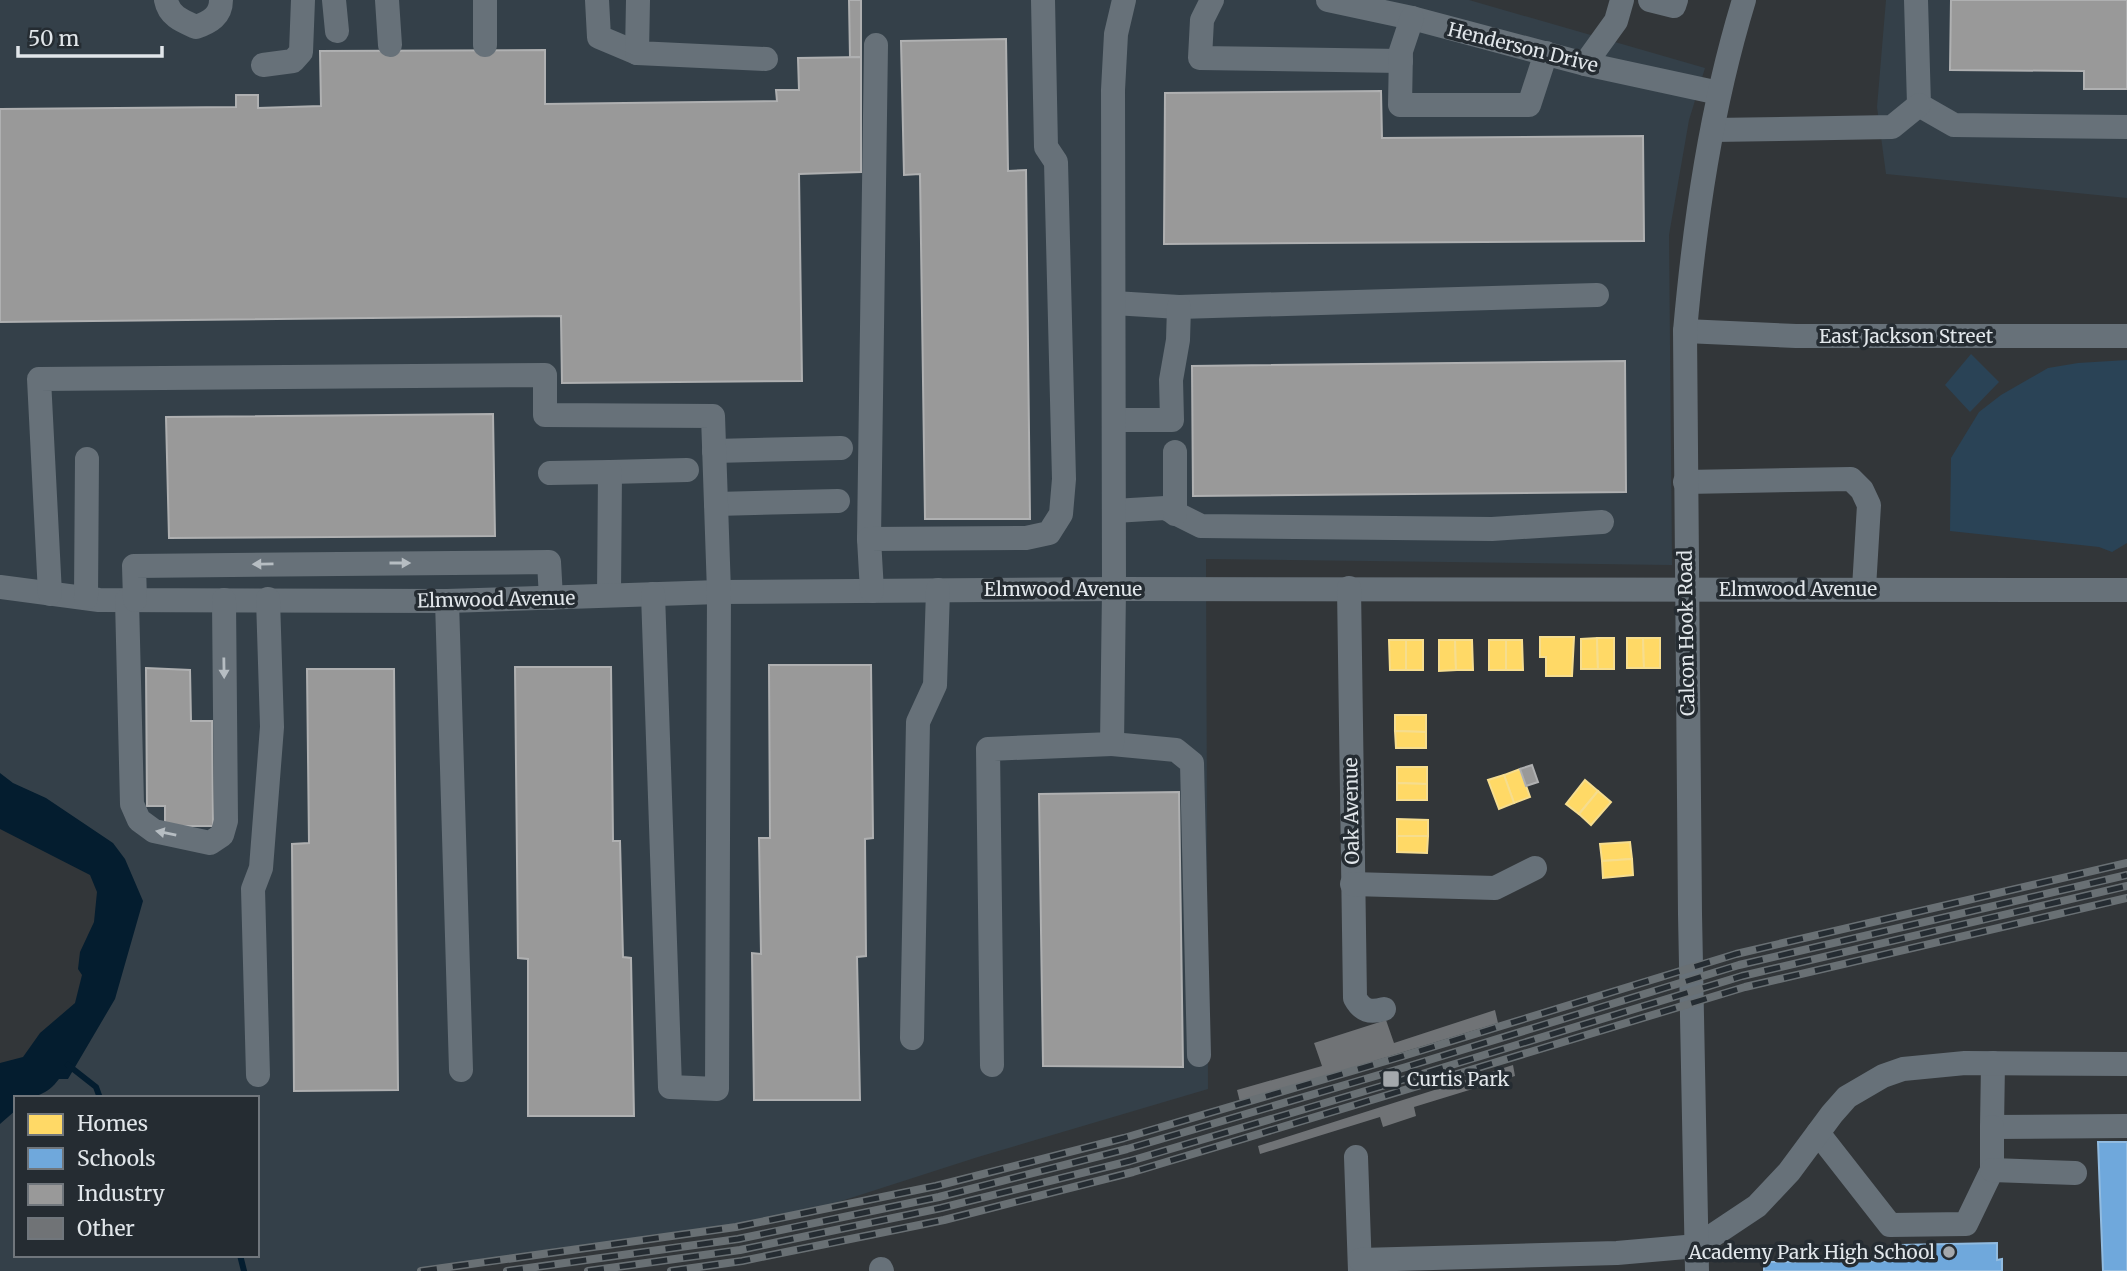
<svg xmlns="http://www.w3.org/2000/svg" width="2127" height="1271" viewBox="0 0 2127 1271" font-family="Merriweather,serif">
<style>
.built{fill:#344049;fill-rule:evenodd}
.green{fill:#2a4356}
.water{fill:#041d2f}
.homes{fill:#ffd966;stroke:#f6dd8e;stroke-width:2}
.schools{fill:#6fa8dc;stroke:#91bbe0;stroke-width:2}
.industry{fill:#999;stroke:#afb0b1;stroke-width:2}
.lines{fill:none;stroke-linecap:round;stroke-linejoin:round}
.stream{stroke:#041d2f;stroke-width:6}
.building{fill:#707376}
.minor{stroke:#677179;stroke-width:24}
.rail-casing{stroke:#697074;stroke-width:8}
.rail{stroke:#252c32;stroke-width:5;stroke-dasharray:16;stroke-linecap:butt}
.oneway{fill:#b6bdc2}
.poi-dot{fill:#a4a8ac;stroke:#252c32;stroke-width:2.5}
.labels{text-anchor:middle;stroke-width:7;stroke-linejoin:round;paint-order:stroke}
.street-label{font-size:19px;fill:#e1e6ea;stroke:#252c32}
.poi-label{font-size:19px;fill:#e1e6ea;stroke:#252c32;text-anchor:start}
</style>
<rect width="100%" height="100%" fill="#323639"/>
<g class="built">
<path d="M0 0H1469L1705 68 1689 120 1669 235 1672 565 1206 559 1208 1089 978 1157 804 1213 630 1242 418 1271H0V1099L82 1008 108 863 0 801ZM16 1098H257V1255H16Z"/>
<path d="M1886 0H2127V198L1886 174 1877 107Z"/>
</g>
<g class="green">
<path d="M1971 354 1999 382 1970 412 1945 385Z"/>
<path d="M2127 360V543L2112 552 2099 547 1950 531 1951 458 1979 412 2001 395 2048 368 2078 363Z"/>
</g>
<path class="water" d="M0 773 13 783 46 798 113 843 125 859 143 901 115 999 68 1079H59C47 1095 35 1098 16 1098V1110L0 1124V1063L23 1057 40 1033 75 1003 82 975 78 969 80 952 94 922 97 892 90 875 0 829Z"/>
<g class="homes">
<path d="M1540 637H1574L1572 676H1546V657H1540Z"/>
<path d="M1597 638 1598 669H1581V639Z"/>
<path d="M1597 638H1614V669H1598Z"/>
<path d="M1627 638H1643L1644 668H1627Z"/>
<path d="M1643 638H1660V668H1644Z"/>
<path d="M1389 640H1406V670H1390Z"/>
<rect x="1406" y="640" width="17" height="30"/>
<path d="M1439 640H1455L1456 670 1439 671Z"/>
<path d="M1455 640H1472L1473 670H1456Z"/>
<rect x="1489" y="640" width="17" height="30"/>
<path d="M1506 640H1522L1523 670H1506Z"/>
<path d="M1395 715H1426V732L1395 731Z"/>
<path d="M1395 731 1426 732V748H1396Z"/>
<path d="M1397 767H1427V784L1397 783Z"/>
<path d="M1520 769 1530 797 1514 803 1504 775Z"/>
<path d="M1504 775 1514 803 1499 809 1488 780Z"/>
<path d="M1585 780 1598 791 1579 814 1566 804Z"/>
<path d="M1397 783 1427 784V800H1397Z"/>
<path d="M1598 791 1611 802 1591 825 1579 814Z"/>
<path d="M1397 819 1428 820V836H1397Z"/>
<path d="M1397 836H1428L1427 853 1397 852Z"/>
<path d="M1630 842 1632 859 1602 861 1600 844Z"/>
<path d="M1632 859 1633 875 1603 878 1602 861Z"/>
</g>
<g class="schools">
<path d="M2098 1142H2127V1271H2103Z"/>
<path d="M1997 1243V1260L2002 1259V1271H1764V1262L1901 1261 1900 1245Z"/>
</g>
<g class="industry">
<path d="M849 0H861V57H850Z"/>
<path d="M1951 0H2127V89H2084V71L1950 70Z"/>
<path d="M1006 39 1008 171 1026 170 1030 519H925L920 174 904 175 901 41Z"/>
<path d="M545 50V104L777 101 776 90H799L798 58 861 57V172L799 174 802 381 562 383 561 316 0 322V109L236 107V95H258V108L321 106 320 51Z"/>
<path d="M1381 91 1382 138 1643 136 1644 241 1164 244 1165 93Z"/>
<path d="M1625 361 1626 492 1193 496 1192 366Z"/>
<path d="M493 414 495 536 169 538 166 417Z"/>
<path d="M769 665H871L873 838 865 839 866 956 857 957 860 1100H754L752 953 761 954 759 838H770Z"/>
<path d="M515 667H611L613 841H620L623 957 631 958 634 1116H528V959L518 958Z"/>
<path d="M146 668 190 670 191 721H212L213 826H165V806H147Z"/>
<path d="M307 669H394L398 1090 294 1091 292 844 309 843Z"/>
<path d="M1532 765 1538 782 1526 786 1520 769Z"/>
<path d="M1179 792 1183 1067 1043 1066 1039 794Z"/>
</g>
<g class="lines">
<g class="stream">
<path d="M68 1065 96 1087 100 1098"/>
<path d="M240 1255 244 1271"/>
</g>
</g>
<g class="building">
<path d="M1495 1010 1498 1023 1240 1102 1237 1090 1322 1066 1314 1043 1386 1020 1394 1043Z"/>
<path d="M1513 1065 1515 1076 1414 1107 1416 1116 1383 1127 1380 1117 1260 1154 1258 1146Z"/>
</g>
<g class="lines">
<g class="minor">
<path d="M166 0C169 16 182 21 196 27 210 22 221 16 221 0"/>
<path d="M334 0 337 31"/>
<path d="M387 0 390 45"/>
<path d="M485 0V45"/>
<path d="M597 0 599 37 637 53"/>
<path d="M638 0 637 53 766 59"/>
<path d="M1212 0 1202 20 1200 58 1401 61"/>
<path d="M1328 0 1412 18 1585 64 1719 93"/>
<path d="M1650 0 1674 6 1676 0"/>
<path d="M1916 0 1919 105 1954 125 2127 127"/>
<path d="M1412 18 1401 51 1400 105H1529L1546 53"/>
<path d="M1585 64 1616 21 1622 0"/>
<path d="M263 65 293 61 301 52 303 0"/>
<path d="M1713 130 1892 127 1919 105"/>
<path d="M1114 303 1179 307 1597 295"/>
<path d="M1685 331 1796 336H2127"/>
<path d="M1114 420H1172L1171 380 1178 340 1179 307"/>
<path d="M714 451 841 448"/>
<path d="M610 472 687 470"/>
<path d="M550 473 610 472 609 595"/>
<path d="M1685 482 1851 479 1862 490 1869 505 1864 588"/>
<path d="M716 504 838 501"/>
<path d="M1114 511 1165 508 1201 526 1492 529 1602 522"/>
<path d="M1175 514V452"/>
<path d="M869 539 876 45"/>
<path d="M0 587 99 600 447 601 719 592 1114 589 2127 590"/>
<path d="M1349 588 1355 998C1362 1011 1370 1013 1384 1009"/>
<path d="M872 591 869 539 1026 538 1049 533 1061 514 1064 479 1056 162 1046 147 1043 0"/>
<path d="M50 594 39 379 545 375V415L713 416 719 592 717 1089 670 1087 653 594"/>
<path d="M86 598 87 459"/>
<path d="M127 600 132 804 139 820 154 831 210 843 222 835 226 821 224 600"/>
<path d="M135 600 134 566 549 562 551 598"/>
<path d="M447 601 461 1070"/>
<path d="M1112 744 1176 750 1192 763 1199 1055"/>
<path d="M1352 884 1495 888 1535 868"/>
<path d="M912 1038 918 722 935 685 938 590"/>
<path d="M1993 1063 1992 1127 2127 1126"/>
<path d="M992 1065 988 749 1112 744 1114 589 1113 90 1116 34 1124 0"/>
<path d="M258 1075 253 889 261 868 272 727 268 599"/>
<path d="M1818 1133 1890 1225 1966 1224 1992 1170V1127"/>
<path d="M1356 1157 1360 1271"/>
<path d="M1992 1170 2075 1173"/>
<path d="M1360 1260 1617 1253 1697 1246 1757 1206 1789 1172 1832 1114 1847 1097 1883 1076 1903 1069 1965 1063 2127 1064"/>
<path d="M881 1269 882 1271"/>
<path d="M1697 1271 1690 914 1685 331C1695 219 1711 108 1744 0"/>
</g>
<defs>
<g id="rail">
<path d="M421 1271 736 1227 936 1186 1124 1138 1403 1056 1736 954 2127 863"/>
<path d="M507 1271 738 1239 939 1197 1127 1149 1406 1067 1739 965 2127 875"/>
<path d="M588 1271 740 1250 941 1208 1130 1161 1409 1078 1742 976 2127 886"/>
<path d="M671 1271 742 1261 944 1220 1133 1172 1745 987 2127 898"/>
</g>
</defs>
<use href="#rail" class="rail-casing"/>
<use href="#rail" class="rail"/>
</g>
<defs><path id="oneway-solid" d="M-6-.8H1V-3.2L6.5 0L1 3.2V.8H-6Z" transform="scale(1.75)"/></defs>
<g class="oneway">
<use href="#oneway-solid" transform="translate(400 563)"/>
<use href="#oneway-solid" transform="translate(263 564) rotate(179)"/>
<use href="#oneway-solid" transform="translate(224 668) rotate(89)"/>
<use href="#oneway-solid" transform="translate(166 833) rotate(-168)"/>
</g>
<g class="poi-dot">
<rect x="1382" y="1070" width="18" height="18" rx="3.5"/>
<circle cx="1949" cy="1252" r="7"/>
</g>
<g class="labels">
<g class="street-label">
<text transform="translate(1523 47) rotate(14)" y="7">Henderson Drive</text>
<text x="1906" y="343">East Jackson Street</text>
<text x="1063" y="596">Elmwood Avenue</text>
<text x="1798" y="596">Elmwood Avenue</text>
<text transform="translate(496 599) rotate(-1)" y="7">Elmwood Avenue</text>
<text transform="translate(1686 633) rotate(-91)" y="7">Calcon Hook Road</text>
<text transform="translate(1351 811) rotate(-91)" y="7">Oak Avenue</text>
</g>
<g class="poi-label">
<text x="1407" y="1086">Curtis Park</text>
<text x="1935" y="1259" text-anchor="end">Academy Park High School</text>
</g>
</g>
<rect x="14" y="1096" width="245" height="161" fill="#252c32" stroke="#70767c" stroke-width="2"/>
<rect x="28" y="1114" width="35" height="21" fill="#ffd966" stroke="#70767c" stroke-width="2"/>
<text x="77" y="1131" font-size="21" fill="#e1e6ea">Homes</text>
<rect x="28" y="1148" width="35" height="21" fill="#6fa8dc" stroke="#70767c" stroke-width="2"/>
<text x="77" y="1166" font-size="21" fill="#e1e6ea">Schools</text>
<rect x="28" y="1184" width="35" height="21" fill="#999999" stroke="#70767c" stroke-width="2"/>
<text x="77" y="1201" font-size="21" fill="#e1e6ea">Industry</text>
<rect x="28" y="1218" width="35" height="21" fill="#707376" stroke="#70767c" stroke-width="2"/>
<text x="77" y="1236" font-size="21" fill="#e1e6ea">Other</text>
<path d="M18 46v10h144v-10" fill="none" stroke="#e1e6ea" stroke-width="3.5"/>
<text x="28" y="46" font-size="21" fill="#e1e6ea" stroke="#252c32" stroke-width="5" paint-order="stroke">50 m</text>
</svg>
